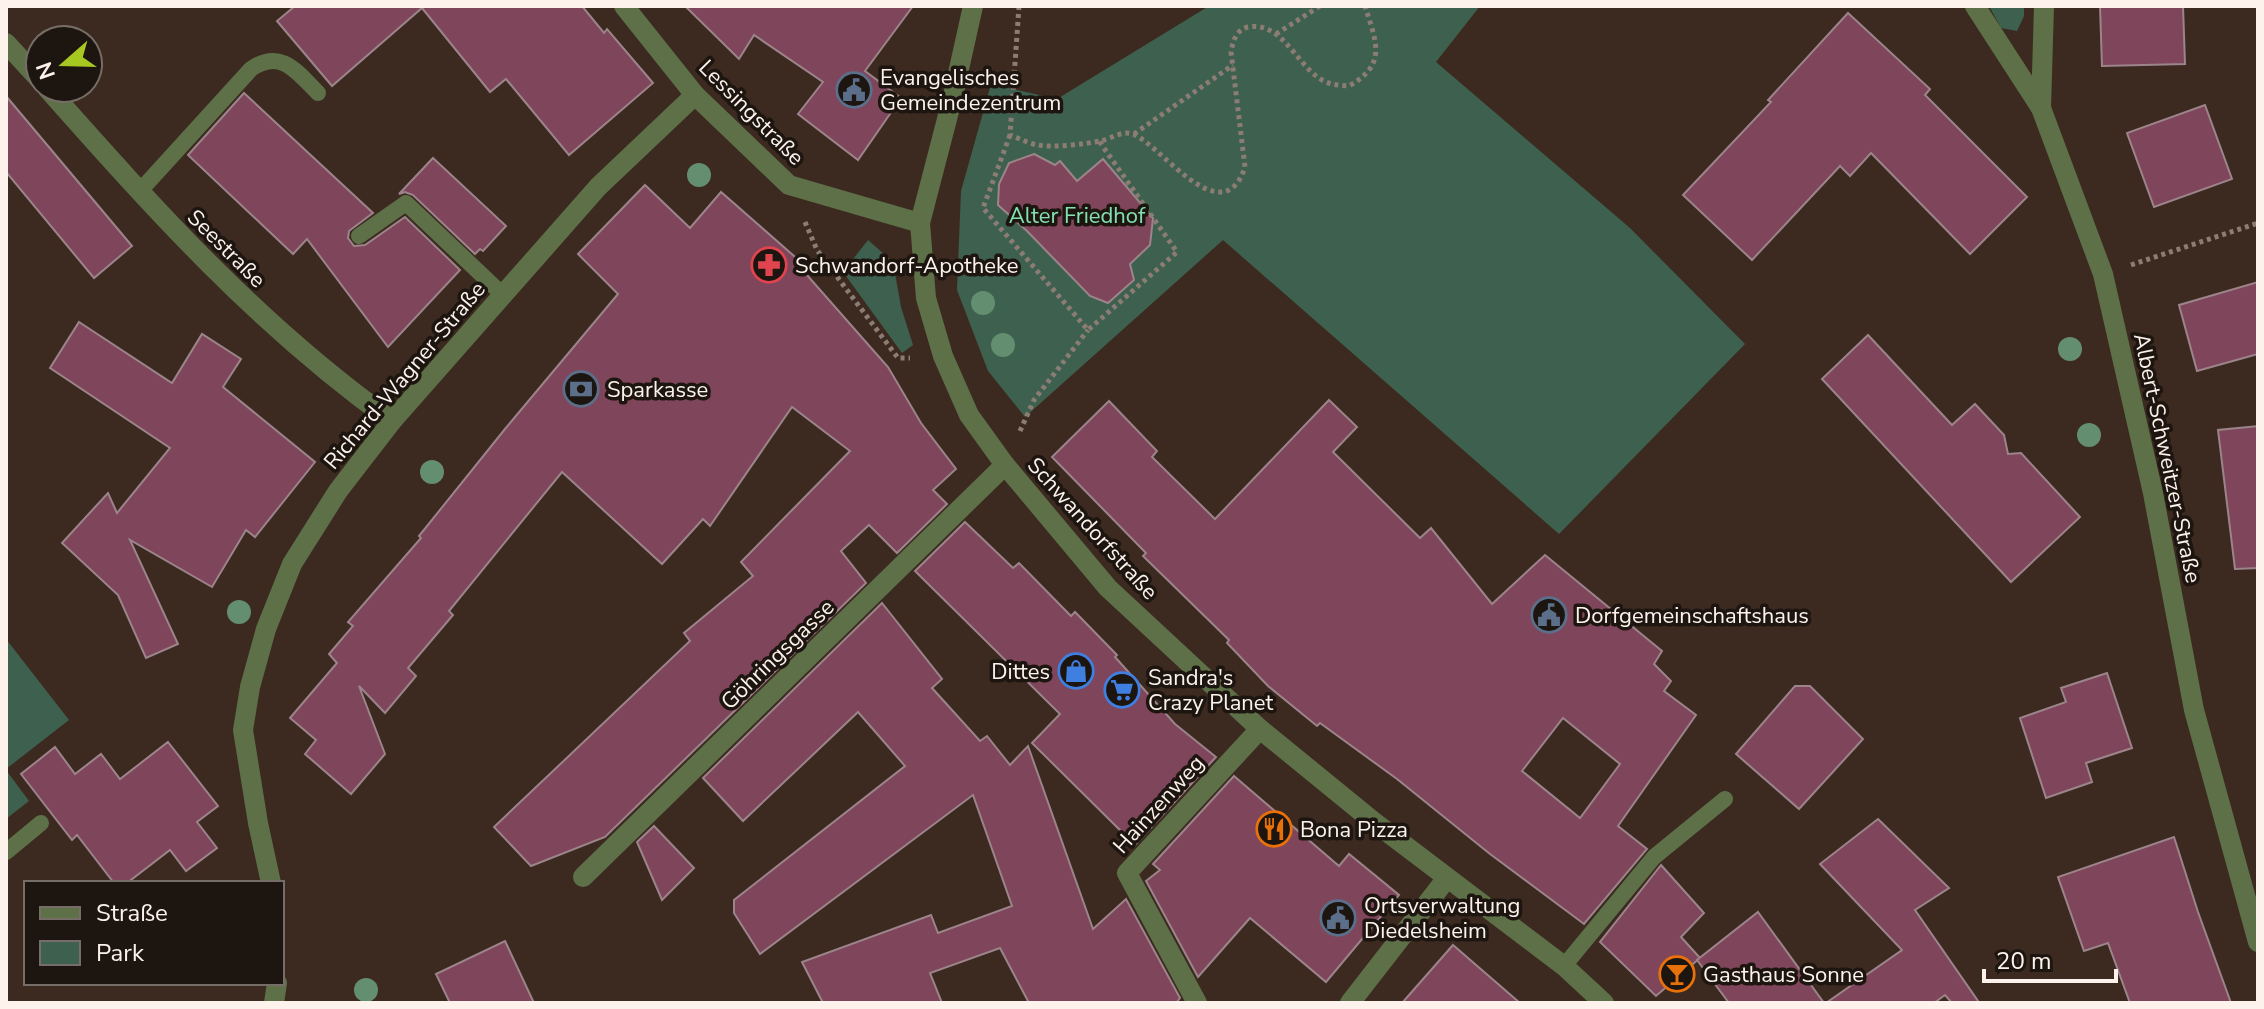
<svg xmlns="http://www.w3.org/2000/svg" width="2264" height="1009" viewBox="0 0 2264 1009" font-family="'Nunito Sans',sans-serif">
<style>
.green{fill:#3e604e}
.building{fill:#7f455a;stroke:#9c848b;stroke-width:2;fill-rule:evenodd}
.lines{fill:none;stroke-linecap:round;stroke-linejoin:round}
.path{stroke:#8b7c74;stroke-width:5;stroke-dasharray:4 4;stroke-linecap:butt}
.service{stroke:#5d7048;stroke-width:16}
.minor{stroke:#5d7048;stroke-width:20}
.tertiary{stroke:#5d7048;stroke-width:20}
.tree{fill:#638e6f}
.labels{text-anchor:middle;stroke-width:7;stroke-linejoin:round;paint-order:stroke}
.poi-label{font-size:22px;fill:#fef2ec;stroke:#1d1510;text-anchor:start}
.street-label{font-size:22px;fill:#fef2ec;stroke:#1d1510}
.park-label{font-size:22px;fill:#83e0b0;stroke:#1d1510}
</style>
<rect width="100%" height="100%" fill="#3c2a20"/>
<g class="green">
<path d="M1209 6H1480L1436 62 1630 228 1745 344 1559 534 1223 240 1025 417 988 371 957 290 961 191 991 84 1057 99Z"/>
<path d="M1989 6H2024V16L2017 31 2001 28Z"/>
<path d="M868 240 893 262 901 307 913 345 902 353 843 272Z"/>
<path d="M6 639 69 720 6 769Z"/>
<path d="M6 770 29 801 6 819Z"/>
</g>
<g class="building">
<path d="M295 6H582L604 33 607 29 653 83 569 155 506 79 490 92 422 8 332 86 277 21Z"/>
<path d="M685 6H913L865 71 901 98 858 160 798 114 823 82 754 35 739 59Z"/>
<path d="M2100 6H2183L2185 64 2102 66Z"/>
<path d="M1848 13 1930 89 1925 95 2027 197 1970 254 1871 153 1850 176 1840 166 1752 260 1683 195 1771 102 1768 100Z"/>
<path d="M244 93 373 213 349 231 348 238 354 246 365 245 405 217 460 270 388 347 307 239 293 254 188 155Z"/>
<path d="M6 96 132 246 94 278 6 172Z"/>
<path d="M2205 105 2232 179 2154 207 2127 133Z"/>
<path d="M1034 154 1055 165 1060 161 1077 181 1103 159 1153 218 1150 245 1130 264 1134 280 1108 303 1090 296 1027 231 998 205 999 184 1009 163Z"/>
<path d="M433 158 506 226 483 251 480 249 475 254 413 195 405 192 399 194Z"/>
<path d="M645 185 690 228 721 192 802 263 799 266 888 367 921 423 956 469 933 490 947 504 897 553 869 525 841 551 866 583 605 837 531 866 494 827 690 641 684 633 753 576 741 562 850 451 792 407 710 526 703 519 662 564 562 472 449 611 453 615 408 668 416 676 385 713 359 686 385 754 351 794 305 754 316 740 290 718 337 663 329 654 353 626 348 622 421 538 419 536 505 429 618 294 578 254Z"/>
<path d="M2258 282V354L2197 371 2179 305Z"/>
<path d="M79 322 172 383 202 334 241 359 223 387 315 462 255 537 246 530 212 587 130 540 178 644 146 658 118 595 62 543 108 493 117 513 170 448 50 368Z"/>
<path d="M1868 335 1952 425 1975 404 2004 435 2008 454 2021 453 2080 517 2011 582 1822 379Z"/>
<path d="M1329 400 1357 427 1333 452 1420 538 1431 528 1492 604 1545 555 1662 651 1654 664 1671 681 1664 691 1696 715 1618 826 1647 849 1584 924 1490 854 1397 779 1320 723 1317 726 1268 686 1227 643 1229 640 1143 556 1146 553 1052 457 1109 401 1157 451 1152 457 1215 519ZM1563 718 1620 764 1580 818 1522 771Z"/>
<path d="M2258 426V568L2235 569 2218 430Z"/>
<path d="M965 522 1013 568 1019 563 1071 616 1075 612 1117 655 1115 657 1175 724 1216 757 1135 845 1032 743 1060 714 915 571Z"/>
<path d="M882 603 942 679 932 688 980 741 987 736 1010 765 1028 746 1093 929 1126 899 1180 998 1176 1003H1029L1000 948 930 973 942 1003H823L802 962 931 915 938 933 1012 906 973 795 760 954 734 913V900L905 766 858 712 743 821 703 778Z"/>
<path d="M2107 673 2132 748 2086 763 2092 782 2046 798 2020 718 2066 702 2061 688Z"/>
<path d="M1795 686H1810L1863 739 1799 809 1736 754Z"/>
<path d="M168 742 218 806 197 822 217 848 186 871 170 850 127 883H114L77 835 72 840 21 774 55 747 75 774 101 754 120 779Z"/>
<path d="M1234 776 1339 866 1349 854 1399 895 1326 982 1250 918 1198 977 1146 881 1160 870 1153 864Z"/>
<path d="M1878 819 1949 888 1915 910 1978 1001 1976 1003H1952L1945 995 1934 1003H1826L1902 950 1820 864Z"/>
<path d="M654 826 694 868 662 900 637 842Z"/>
<path d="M2174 837 2198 912 2231 1003H2130L2108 943 2084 951 2058 877Z"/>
<path d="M1661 865 1704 913 1681 937 1700 958 1656 996 1600 942Z"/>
<path d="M1758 912 1824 1003H1729L1697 960Z"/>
<path d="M505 941 534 1003H450L436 974Z"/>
<path d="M1453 945 1520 1003H1402Z"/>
</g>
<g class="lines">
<g class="path">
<path d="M1019 6 1010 135C1019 138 1029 144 1038 145 1051 148 1086 144 1100 141 1111 139 1123 129 1135 135 1162 147 1223 234 1245 167L1231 52C1233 41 1236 30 1248 27 1281 21 1296 63 1319 78 1328 85 1338 85 1349 86 1388 64 1376 42 1365 6"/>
<path d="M1276 34 1320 6"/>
<path d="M1134 134 1233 65"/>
<path d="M1010 135 983 208 1088 330 1177 252 1099 141"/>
<path d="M805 222 817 250 898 358H910"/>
<path d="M2131 265 2258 223"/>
<path d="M1020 431 1034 400 1088 330"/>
</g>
<g class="service">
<path d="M139 192 251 69C281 48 297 72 318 93"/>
<path d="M359 236 406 203 503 295"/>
<path d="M6 852 41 823"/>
<path d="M1564 966 1654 857 1725 799"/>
</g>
<g class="minor">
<path d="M624 6 695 95 789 185 920 223"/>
<path d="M1975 6 2041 108 2103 274 2153 493 2194 710 2258 942"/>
<path d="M6 43 40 80"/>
<path d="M47 88C156 211 258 325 392 421"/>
<path d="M2041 108 2044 6"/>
<path d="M583 877 1005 465"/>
<path d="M271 883 258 823 243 730 250 687 266 629 292 564 338 491 392 421 598 187 695 95"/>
<path d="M274 1003 277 983"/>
<path d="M1197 1003 1127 873 1260 729"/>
<path d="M1350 1003 1447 878"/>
</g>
<path class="tertiary" d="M973 6 953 96 920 223 926 298 943 356 969 415 1005 465 1108 588 1260 729 1374 822 1564 966 1604 1003"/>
</g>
<g class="tree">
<circle cx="699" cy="175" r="12"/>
<circle cx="983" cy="303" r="12"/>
<circle cx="1003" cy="345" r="12"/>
<circle cx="2070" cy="349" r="12"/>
<circle cx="2089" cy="435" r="12"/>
<circle cx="432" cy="472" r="12"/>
<circle cx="239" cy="612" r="12"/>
<circle cx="366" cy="990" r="12"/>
</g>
<defs>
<symbol id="civic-ring" viewBox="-11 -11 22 22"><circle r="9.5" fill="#1d1510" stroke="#5c6f8a" stroke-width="1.5"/><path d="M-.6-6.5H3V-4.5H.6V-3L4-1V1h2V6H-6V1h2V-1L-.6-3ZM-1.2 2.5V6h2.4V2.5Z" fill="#5c6f8a"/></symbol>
<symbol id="pharmacy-ring" viewBox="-11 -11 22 22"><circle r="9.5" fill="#1d1510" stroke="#e0444e" stroke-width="1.5"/><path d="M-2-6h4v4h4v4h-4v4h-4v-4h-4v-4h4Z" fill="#e0444e"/></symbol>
<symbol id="bank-ring" viewBox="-11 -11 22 22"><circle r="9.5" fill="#1d1510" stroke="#5c6f8a" stroke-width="1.5"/><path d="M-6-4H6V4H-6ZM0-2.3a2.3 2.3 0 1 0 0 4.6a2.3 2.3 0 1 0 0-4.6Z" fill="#5c6f8a"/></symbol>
<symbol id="shop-ring" viewBox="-11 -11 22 22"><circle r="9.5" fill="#1d1510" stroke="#3f7fe0" stroke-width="1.5"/><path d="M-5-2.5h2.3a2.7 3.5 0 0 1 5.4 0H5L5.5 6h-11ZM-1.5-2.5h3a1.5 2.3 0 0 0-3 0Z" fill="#3f7fe0"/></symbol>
<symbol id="supermarket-ring" viewBox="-11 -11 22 22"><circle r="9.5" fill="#1d1510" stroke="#3f7fe0" stroke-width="1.5"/><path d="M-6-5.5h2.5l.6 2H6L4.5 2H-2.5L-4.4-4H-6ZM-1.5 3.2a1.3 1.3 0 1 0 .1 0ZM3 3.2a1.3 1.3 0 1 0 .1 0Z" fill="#3f7fe0"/></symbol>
<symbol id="restaurant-ring" viewBox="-11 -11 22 22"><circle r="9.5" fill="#1d1510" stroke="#e8710a" stroke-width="1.5"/><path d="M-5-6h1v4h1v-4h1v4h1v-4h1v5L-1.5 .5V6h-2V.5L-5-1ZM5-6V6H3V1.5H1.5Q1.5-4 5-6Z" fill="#e8710a"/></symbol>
<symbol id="bar-ring" viewBox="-11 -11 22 22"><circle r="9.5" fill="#1d1510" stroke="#e8710a" stroke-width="1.5"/><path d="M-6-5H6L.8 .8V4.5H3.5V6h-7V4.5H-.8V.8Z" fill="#e8710a"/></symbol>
</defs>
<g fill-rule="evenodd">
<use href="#civic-ring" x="834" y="70" width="40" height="40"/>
<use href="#pharmacy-ring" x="749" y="245" width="40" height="40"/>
<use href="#bank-ring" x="561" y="369" width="40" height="40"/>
<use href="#civic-ring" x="1529" y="595" width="40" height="40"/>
<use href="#shop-ring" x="1056" y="651" width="40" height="40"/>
<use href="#supermarket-ring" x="1102" y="670" width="40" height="40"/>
<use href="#restaurant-ring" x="1254" y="809" width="40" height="40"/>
<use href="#civic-ring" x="1318" y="898" width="40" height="40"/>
<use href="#bar-ring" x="1657" y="954" width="40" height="40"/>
</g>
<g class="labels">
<g class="poi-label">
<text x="880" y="85">Evangelisches<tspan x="880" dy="25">Gemeindezentrum</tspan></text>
<text x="795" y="273">Schwandorf-Apotheke</text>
<text x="607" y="397">Sparkasse</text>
<text x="1575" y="623">Dorfgemeinschaftshaus</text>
<text x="1050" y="679" text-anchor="end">Dittes</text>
<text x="1148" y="685">Sandra's<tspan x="1148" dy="25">Crazy Planet</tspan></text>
<text x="1300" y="837">Bona Pizza</text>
<text x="1364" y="913">Ortsverwaltung<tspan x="1364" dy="25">Diedelsheim</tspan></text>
<text x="1703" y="982">Gasthaus Sonne</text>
</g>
<g class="street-label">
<text transform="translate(752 112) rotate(45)" y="8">Lessingstraße</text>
<text transform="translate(227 248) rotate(45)" y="8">Seestraße</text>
<text transform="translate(404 375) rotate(-50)" y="8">Richard-Wagner-Straße</text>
<text transform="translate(2168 458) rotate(78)" y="8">Albert-Schweitzer-Straße</text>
<text transform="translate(1093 528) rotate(48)" y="8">Schwandorfstraße</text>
<text transform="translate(777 654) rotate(-44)" y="8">Göhringsgasse</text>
<text transform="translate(1158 804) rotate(-48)" y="8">Hainzenweg</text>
</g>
<g class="park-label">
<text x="1077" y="223">Alter Friedhof</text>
</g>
</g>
<rect width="2264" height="1009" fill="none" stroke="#fef2ec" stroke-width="16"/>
<rect x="24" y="881" width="260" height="104" fill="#1d1510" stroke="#776d68" stroke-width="2"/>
<rect x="40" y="907" width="40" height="12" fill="#5d7048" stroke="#776d68" stroke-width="2"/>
<text x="96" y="921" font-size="24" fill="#fef2ec">Straße</text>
<rect x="40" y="941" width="40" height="24" fill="#3e604e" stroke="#776d68" stroke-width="2"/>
<text x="96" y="961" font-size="24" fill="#fef2ec">Park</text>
<g transform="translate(64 64) rotate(250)"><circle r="38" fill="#1d1510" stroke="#776d68" stroke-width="2"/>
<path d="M0-6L14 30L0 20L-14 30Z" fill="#a7c820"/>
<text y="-12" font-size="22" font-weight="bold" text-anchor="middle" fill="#fef2ec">N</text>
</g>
<path d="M1984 969v12h132v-12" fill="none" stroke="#fef2ec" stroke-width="4"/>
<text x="1996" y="969" font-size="24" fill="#fef2ec" stroke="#1d1510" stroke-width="6" paint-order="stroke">20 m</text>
</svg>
